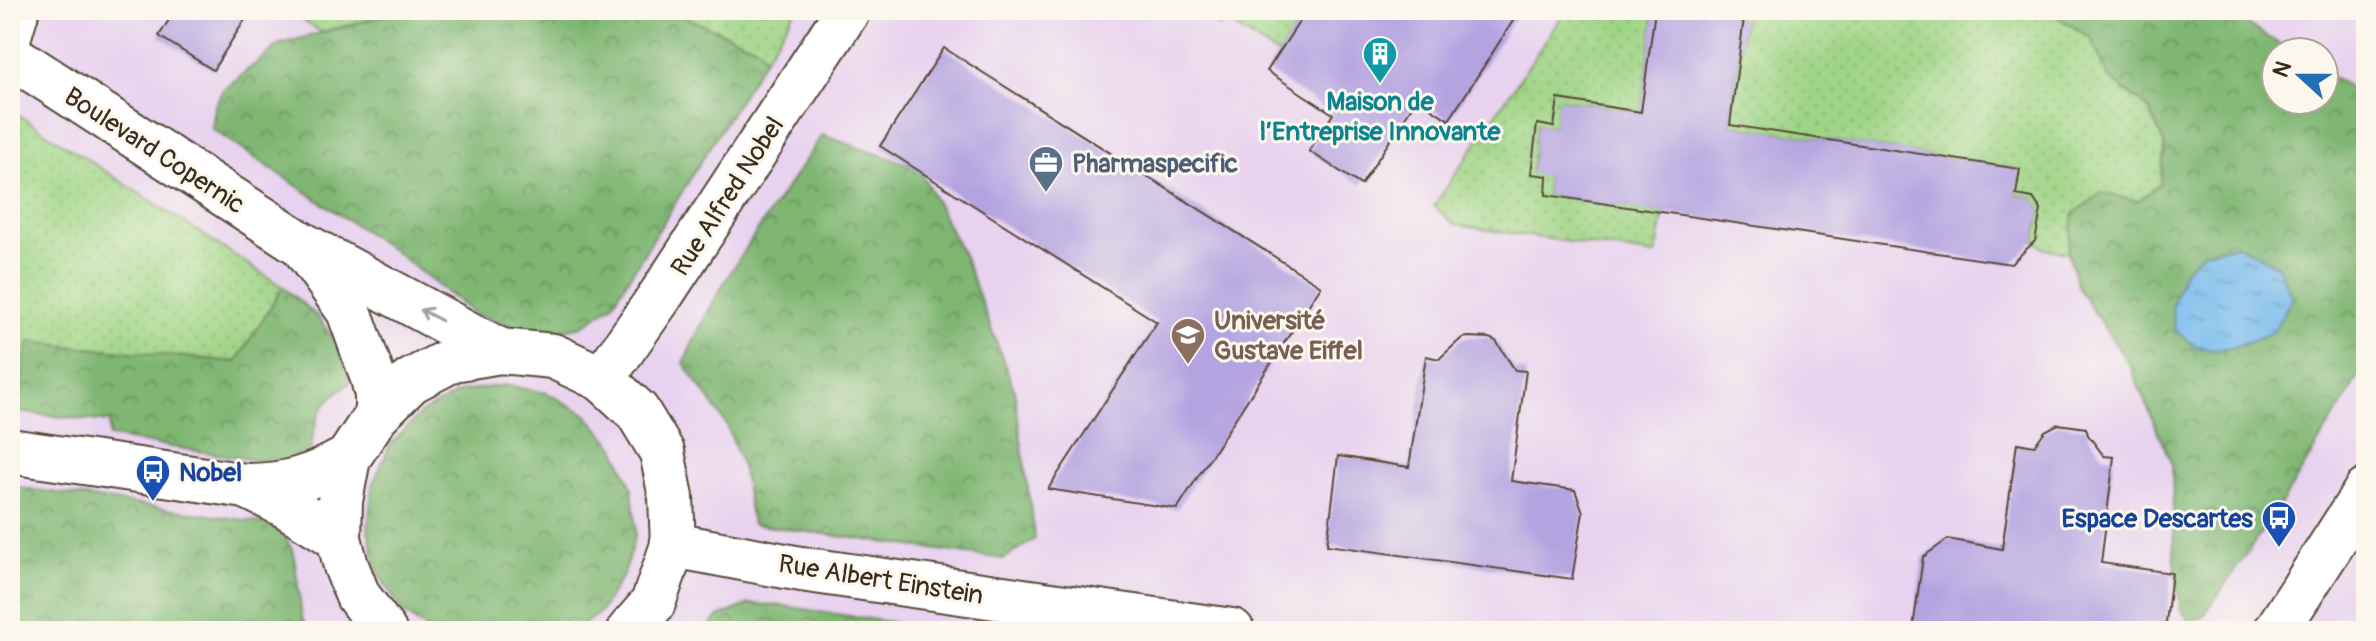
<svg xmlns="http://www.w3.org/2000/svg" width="2376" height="641" viewBox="0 0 2376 641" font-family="Pangolin,sans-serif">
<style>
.built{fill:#e8d2ef;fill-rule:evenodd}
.grass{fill:url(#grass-dots);stroke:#6c7f52;stroke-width:2}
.forest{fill:url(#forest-crowns);stroke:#5c7048;stroke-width:2}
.water{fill:url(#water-ripples);stroke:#5a7286;stroke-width:2}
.building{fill:#b4a3e1}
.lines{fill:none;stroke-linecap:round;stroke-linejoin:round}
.service-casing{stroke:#574739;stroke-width:28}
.minor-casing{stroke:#574739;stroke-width:48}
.tertiary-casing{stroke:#574739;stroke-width:48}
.service{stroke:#fff;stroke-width:24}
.minor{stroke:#fff;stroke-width:44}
.tertiary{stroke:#fff;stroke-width:44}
.oneway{stroke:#a79f9a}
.labels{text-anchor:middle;stroke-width:6;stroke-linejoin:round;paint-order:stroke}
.culture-label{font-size:26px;font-weight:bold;fill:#0d838f;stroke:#fbf7ec}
.street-label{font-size:26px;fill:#3b2a1e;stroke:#fbf7ec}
.service-label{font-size:26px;font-weight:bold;fill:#4e5e75;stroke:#fbf7ec;text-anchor:start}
.education-label{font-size:26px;font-weight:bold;fill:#785e54;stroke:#fbf7ec;text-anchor:start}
.transit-label{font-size:26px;font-weight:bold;fill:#164399;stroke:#fbf7ec;text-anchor:start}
</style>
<defs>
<pattern id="grass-dots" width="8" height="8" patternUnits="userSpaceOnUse" patternTransform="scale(2)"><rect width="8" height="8" fill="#9ed485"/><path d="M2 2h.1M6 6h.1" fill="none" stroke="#89b672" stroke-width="1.8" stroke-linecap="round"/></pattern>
<pattern id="forest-crowns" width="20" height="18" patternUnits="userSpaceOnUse" patternTransform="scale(2)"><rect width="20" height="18" fill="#7eb672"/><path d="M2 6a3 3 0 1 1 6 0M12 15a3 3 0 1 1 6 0" fill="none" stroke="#68945d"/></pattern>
<pattern id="water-ripples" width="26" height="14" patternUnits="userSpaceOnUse" patternTransform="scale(2)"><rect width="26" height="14" fill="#78bbee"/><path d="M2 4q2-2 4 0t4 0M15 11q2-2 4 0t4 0" fill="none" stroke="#6498c0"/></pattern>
</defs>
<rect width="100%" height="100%" fill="#fbf7ec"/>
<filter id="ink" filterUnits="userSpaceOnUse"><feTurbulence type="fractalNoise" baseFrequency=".0125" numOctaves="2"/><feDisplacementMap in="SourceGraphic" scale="16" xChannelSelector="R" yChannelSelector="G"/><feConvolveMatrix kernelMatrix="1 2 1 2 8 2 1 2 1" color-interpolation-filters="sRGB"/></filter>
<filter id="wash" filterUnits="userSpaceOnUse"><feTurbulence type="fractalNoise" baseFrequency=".006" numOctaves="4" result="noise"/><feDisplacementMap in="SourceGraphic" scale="32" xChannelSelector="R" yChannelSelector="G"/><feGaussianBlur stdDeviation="1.8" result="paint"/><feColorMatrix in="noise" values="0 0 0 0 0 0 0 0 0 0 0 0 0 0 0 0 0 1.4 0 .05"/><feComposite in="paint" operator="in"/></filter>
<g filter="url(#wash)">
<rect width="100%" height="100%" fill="#f6ead4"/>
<path class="built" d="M10 10H2366V631H10ZM2276 52H2324V100H2276Z"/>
<g class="grass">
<path d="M286 10H406L321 32Z"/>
<path d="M668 10H796L765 58 759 48Z"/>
<path d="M1194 10H1307L1278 55 1226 21 1220 27Z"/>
<path d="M1566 10H1655L1641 112 1559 99 1554 127 1537 124 1531 173 1547 176 1546 195 1664 212 1656 255 1455 225 1434 206Z"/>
<path d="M1731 10H2046L2091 38 2109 78 2149 109 2165 146 2161 184 2137 201 2074 213 2068 252 2045 249 2035 241 2041 210 2033 198 2016 195 2019 169 1730 125 1744 19 1731 18Z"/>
<path d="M10 109 283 287 236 362 29 342 17 412 10 411Z"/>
</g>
<g class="forest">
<path d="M406 10H668L759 48 765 58 612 305 582 326 545 334 476 315 394 251 212 129 215 105 223 90 280 44Z"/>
<path d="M2046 10H2224L2292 52H2276V100H2324V72L2366 98V358L2351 390 2285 498 2202 618 2189 620 2180 608 2174 553 2172 465 2130 366 2078 288 2068 252 2074 213 2101 193 2137 201 2160 184 2165 146 2149 109 2109 78 2091 38Z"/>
<path d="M822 135 919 168 964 257 1014 389 1035 539 1004 559 752 524 742 467 727 425 684 363C717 281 774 209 822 135Z"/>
<path d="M283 287 318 317 340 349 350 383C320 402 316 415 311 449L279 464 109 437 110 422 17 412 28 342 236 362Z"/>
<path d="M504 385 547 393 586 414 615 447 632 488 636 532 624 574 600 612 575 631H428L402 611 378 573 368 530 372 486 390 445 421 413 460 392Z"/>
<path d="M16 487 278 525 294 553 302 618 310 631H10V529Z"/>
<path d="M749 604 784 606 948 631H705L718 617Z"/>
</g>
<path class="water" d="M2238 245 2278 266 2292 298 2273 332 2240 345 2216 350 2196 347 2175 330 2172 305 2184 271 2203 252Z"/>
<g id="blocks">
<g class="building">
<path d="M175 10H251L213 70 159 36Z"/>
<path d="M1307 10H1520L1449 120 1417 99 1361 185 1309 151 1333 114 1267 71Z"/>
<path d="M1655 10H1731V18H1744L1730 125 2020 169 2016 195 2033 198 2041 210 2035 241 2011 264 1546 195 1547 176 1531 174 1537 124 1554 127 1558 99 1641 112Z"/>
<path d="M944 48 1321 286 1177 509 1048 489 1157 322 880 146Z"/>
<path d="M1469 337 1489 338 1496 341 1515 370 1526 371 1511 481 1575 490 1583 512 1572 579 1327 545 1338 456 1409 467 1426 356 1439 359 1462 338Z"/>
<path d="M2058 424 2086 428 2088 435 2104 456 2114 457 2101 563 2172 573 2165 631H1937L1913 628 1923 557 1948 539 2002 549 2017 443 2034 446 2045 431Z"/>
</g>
</g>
</g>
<g filter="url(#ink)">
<use href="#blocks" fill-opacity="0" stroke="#574739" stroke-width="2"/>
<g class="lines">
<defs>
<path id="service" d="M13 57 27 10"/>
<g id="minor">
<path d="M602 379 661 295 848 10"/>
<path d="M673 545 801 569 1232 631"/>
<path d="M2276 631 2366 491"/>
</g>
<g id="tertiary">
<path d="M10 55 301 244 500 351"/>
<path d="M307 252 349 311 373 378 377 395V414"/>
<path d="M10 451 246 486C287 486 312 478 348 458"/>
<path d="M246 486 285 505 339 538"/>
<path d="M384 631 358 596 346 566 339 538 340 501 348 458 377 414 411 381 453 359 500 351 553 356 602 379 637 411 662 452 671 497 673 545 653 603 629 631"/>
</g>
</defs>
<use href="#service" class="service-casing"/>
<use href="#minor" class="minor-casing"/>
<use href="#tertiary" class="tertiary-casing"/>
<use href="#service" class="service"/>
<use href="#minor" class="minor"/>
<use href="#tertiary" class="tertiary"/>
</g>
<defs><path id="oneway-shaft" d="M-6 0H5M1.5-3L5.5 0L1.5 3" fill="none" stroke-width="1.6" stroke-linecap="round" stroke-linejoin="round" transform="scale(2)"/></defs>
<use class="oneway" href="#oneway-shaft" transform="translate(431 315) rotate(-152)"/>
</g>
<defs>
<symbol id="building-pin" viewBox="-11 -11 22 30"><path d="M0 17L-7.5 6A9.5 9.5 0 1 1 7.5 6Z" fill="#0f9aa8" stroke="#fbf7ec"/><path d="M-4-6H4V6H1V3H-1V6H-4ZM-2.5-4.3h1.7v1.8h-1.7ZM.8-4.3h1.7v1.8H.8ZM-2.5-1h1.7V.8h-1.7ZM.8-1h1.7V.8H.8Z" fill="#fff"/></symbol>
<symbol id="office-pin" viewBox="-11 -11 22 30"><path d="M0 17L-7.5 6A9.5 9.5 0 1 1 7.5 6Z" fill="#5c6f8a" stroke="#fbf7ec"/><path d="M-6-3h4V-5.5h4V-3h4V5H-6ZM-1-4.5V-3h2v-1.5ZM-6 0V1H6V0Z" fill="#fff"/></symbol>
<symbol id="university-pin" viewBox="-11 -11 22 30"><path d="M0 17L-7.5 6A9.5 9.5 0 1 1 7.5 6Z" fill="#8d6e63" stroke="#fbf7ec"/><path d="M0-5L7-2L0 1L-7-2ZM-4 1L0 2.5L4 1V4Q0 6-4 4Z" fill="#fff"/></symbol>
<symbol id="bus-pin" viewBox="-11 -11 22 30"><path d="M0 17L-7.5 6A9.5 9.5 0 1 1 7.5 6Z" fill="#1a4fb4" stroke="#fbf7ec"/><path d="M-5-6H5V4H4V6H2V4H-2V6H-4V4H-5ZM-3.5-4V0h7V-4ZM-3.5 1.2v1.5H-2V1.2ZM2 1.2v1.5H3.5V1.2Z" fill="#fff"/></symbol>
</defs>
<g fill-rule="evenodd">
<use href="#building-pin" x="1360" y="34" width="40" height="54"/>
<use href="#office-pin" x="1026" y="143" width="40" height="54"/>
<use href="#university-pin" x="1168" y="315" width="40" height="54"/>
<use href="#bus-pin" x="133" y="452" width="40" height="54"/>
<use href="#bus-pin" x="2259" y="498" width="40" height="54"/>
</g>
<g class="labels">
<g class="culture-label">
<text x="1380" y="110">Maison de<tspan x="1380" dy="30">l’Entreprise Innovante</tspan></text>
</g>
<g class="street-label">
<text transform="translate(155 150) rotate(33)" y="9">Boulevard Copernic</text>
<text transform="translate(727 196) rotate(-57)" y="9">Rue Alfred Nobel</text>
<text transform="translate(881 579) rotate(9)" y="9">Rue Albert Einstein</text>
</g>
<g class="service-label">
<text x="1072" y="172">Pharmaspecific</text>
</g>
<g class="education-label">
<text x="1214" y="329">Université<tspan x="1214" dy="30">Gustave Eiffel</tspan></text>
</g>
<g class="transit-label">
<text x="179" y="481">Nobel</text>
<text x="2253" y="527" text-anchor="end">Espace Descartes</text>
</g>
</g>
<rect width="2376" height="641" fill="none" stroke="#fbf7ec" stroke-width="40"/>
<g transform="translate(2300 76) rotate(291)"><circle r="38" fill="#fbf7ec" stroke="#aea59a" stroke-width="2"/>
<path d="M0-6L14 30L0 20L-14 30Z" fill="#1f6fb2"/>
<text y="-12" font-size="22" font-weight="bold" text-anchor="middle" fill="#3b2a1e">N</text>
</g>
</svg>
